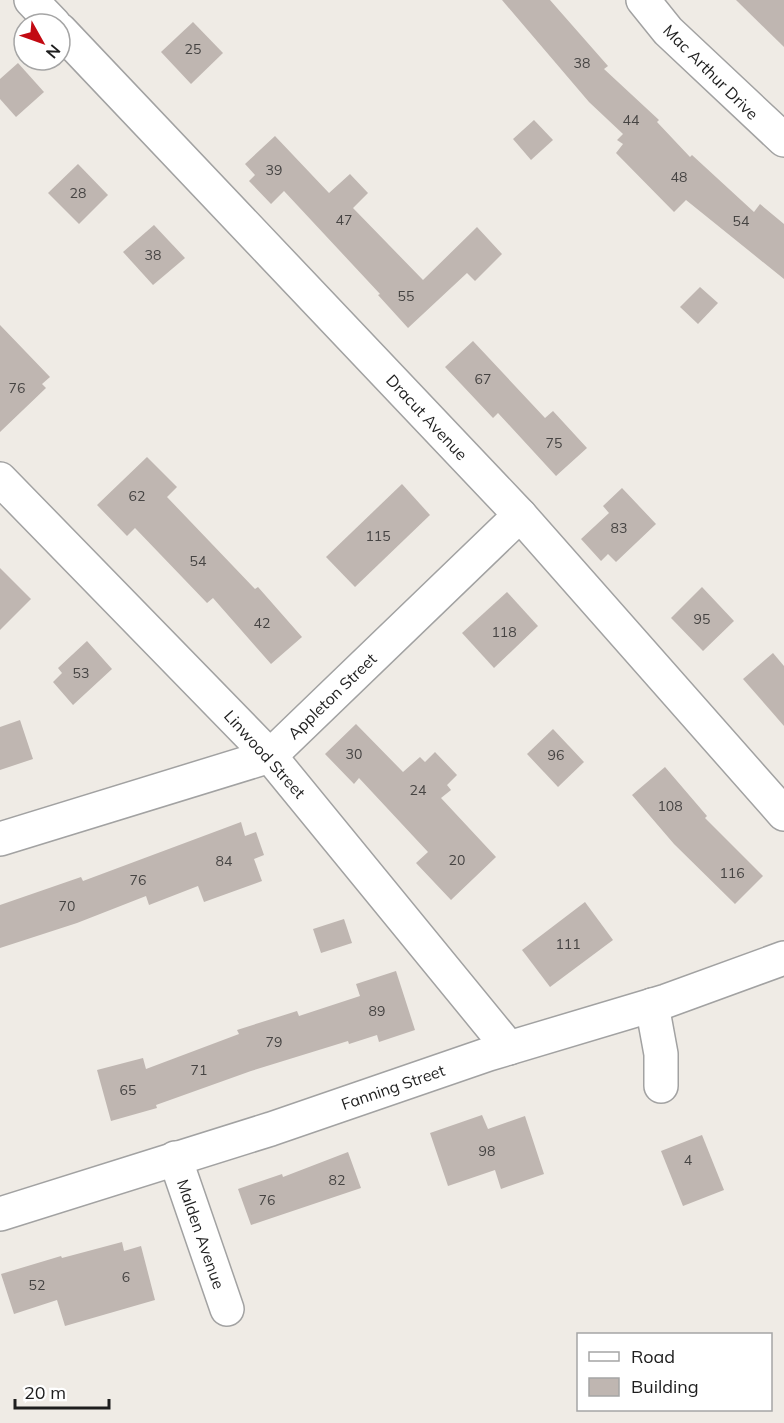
<svg xmlns="http://www.w3.org/2000/svg" width="784" height="1423" viewBox="0 0 784 1423" font-family="Mulish,sans-serif">
<style>
.building{fill:#bfb6b1}
.lines{fill:none;stroke-linecap:round;stroke-linejoin:round}
.minor-casing{stroke:#a2a2a2;stroke-width:36}
.minor{stroke:#fff;stroke-width:33}
.labels{text-anchor:middle;stroke-width:5;stroke-linejoin:round;paint-order:stroke}
.number-label{font-size:14px;fill:#464443}
.street-label{font-size:16px;fill:#1e1e1e;stroke:#fff}
</style>
<rect width="100%" height="100%" fill="#efebe5"/>
<g class="building">
<path d="M502 0H550L608 66 604 69 659 120 657 122 690 157 692 155 754 212 760 204 784 224V279L686 200 674 212 616 153 623 144 617 140 623 134 589 102Z"/>
<path d="M736 0H784V47Z"/>
<path d="M193 22 223 53 191 84 161 52Z"/>
<path d="M18 63 44 92 16 117 0 99V79Z"/>
<path d="M534 120 553 140 531 160 513 139Z"/>
<path d="M275 136 329 193 350 174 368 193 353 208 423 280 477 227 502 254 475 281 467 273 408 328 378 295 380 294 284 191 271 204 249 181 255 175 245 164Z"/>
<path d="M78 164 108 195 79 224 48 193Z"/>
<path d="M154 225 185 258 153 285 123 252Z"/>
<path d="M700 287 718 303 698 324 680 307Z"/>
<path d="M0 325 50 377 42 384 46 388 0 432Z"/>
<path d="M473 341 545 418 553 411 587 448 556 476 498 413 493 418 445 367Z"/>
<path d="M147 457 177 487 167 497 255 589 258 587 302 637 271 664 213 598 207 603 135 528 127 536 97 505Z"/>
<path d="M402 484 430 515 355 587 326 557Z"/>
<path d="M622 488 656 524 616 562 608 554 601 561 581 539 609 513 603 506Z"/>
<path d="M0 568 31 599 0 630Z"/>
<path d="M702 587 734 621 703 651 671 618Z"/>
<path d="M507 592 538 626 494 668 462 633Z"/>
<path d="M87 641 112 669 73 705 53 682 62 673 58 668Z"/>
<path d="M773 653 784 666V726L743 679Z"/>
<path d="M20 720 33 759 0 770V727Z"/>
<path d="M356 724 403 772 420 757 425 762 435 752 457 775 447 785 451 790 441 798 496 857 451 900 416 863 428 852 359 778 354 784 325 754Z"/>
<path d="M553 729 584 762 558 787 527 754Z"/>
<path d="M665 767 707 816 705 818 763 876 735 904 674 844 632 795Z"/>
<path d="M241 822 245 836 256 832 264 855 254 859 262 881 204 902 198 886 149 905 146 896 77 923 0 948V905L81 877 83 881Z"/>
<path d="M585 902 613 940 550 987 522 950Z"/>
<path d="M344 919 352 943 321 953 313 929Z"/>
<path d="M396 971 415 1030 379 1042 377 1035 349 1044 348 1041 251 1071 156 1105 157 1108 111 1121 97 1070 143 1058 146 1069 239 1034 237 1030 297 1011 299 1016 360 996 356 984Z"/>
<path d="M482 1115 488 1129 525 1116 544 1174 501 1189 495 1170 448 1186 430 1133Z"/>
<path d="M702 1135 724 1190 683 1206 661 1151Z"/>
<path d="M348 1152 361 1188 251 1225 238 1189 282 1174 283 1177Z"/>
<path d="M122 1242 124 1251 141 1246 155 1300 65 1326 57 1300 14 1314 1 1274 61 1256 62 1258Z"/>
</g>
<g class="lines">
<defs>
<g id="minor">
<path d="M31 0 54 24"/>
<path d="M643 0 668 31 784 140"/>
<path d="M60 30 520 515 784 814"/>
<path d="M0 479 270 756 509 1048"/>
<path d="M0 839 270 756 520 515"/>
<path d="M652 1005 661 1054V1086"/>
<path d="M175 1158 227 1309"/>
<path d="M0 1214 271 1129 489 1054 666 1001 784 958"/>
</g>
</defs>
<use href="#minor" class="minor-casing"/>
<use href="#minor" class="minor"/>
</g>
<g class="labels">
<g class="number-label">
<text x="193" y="54">25</text>
<text x="582" y="68">38</text>
<text x="631" y="125">44</text>
<text x="274" y="175">39</text>
<text x="679" y="182">48</text>
<text x="78" y="198">28</text>
<text x="344" y="225">47</text>
<text x="741" y="226">54</text>
<text x="153" y="260">38</text>
<text x="406" y="301">55</text>
<text x="483" y="384">67</text>
<text x="17" y="393">76</text>
<text x="554" y="448">75</text>
<text x="137" y="501">62</text>
<text x="619" y="533">83</text>
<text x="378" y="541">115</text>
<text x="198" y="566">54</text>
<text x="702" y="624">95</text>
<text x="262" y="628">42</text>
<text x="504" y="637">118</text>
<text x="81" y="678">53</text>
<text x="354" y="759">30</text>
<text x="556" y="760">96</text>
<text x="418" y="795">24</text>
<text x="670" y="811">108</text>
<text x="457" y="865">20</text>
<text x="224" y="866">84</text>
<text x="732" y="878">116</text>
<text x="138" y="885">76</text>
<text x="67" y="911">70</text>
<text x="568" y="949">111</text>
<text x="377" y="1016">89</text>
<text x="274" y="1047">79</text>
<text x="199" y="1075">71</text>
<text x="128" y="1095">65</text>
<text x="487" y="1156">98</text>
<text x="688" y="1165">4</text>
<text x="337" y="1185">82</text>
<text x="267" y="1205">76</text>
<text x="126" y="1282">6</text>
<text x="37" y="1290">52</text>
</g>
<g class="street-label">
<text transform="translate(711 72) rotate(45)" y="6">Mac Arthur Drive</text>
<text transform="translate(427 417) rotate(47)" y="6">Dracut Avenue</text>
<text transform="translate(332 696) rotate(-44)" y="6">Appleton Street</text>
<text transform="translate(265 754) rotate(48)" y="6">Linwood Street</text>
<text transform="translate(393 1087) rotate(-19)" y="6">Fanning Street</text>
<text transform="translate(201 1234) rotate(71)" y="6">Malden Avenue</text>
</g>
</g>
<rect x="577" y="1333" width="195" height="78" fill="#ffffff" stroke="#a5a5a5" stroke-width="1.5"/>
<rect x="589" y="1352" width="30" height="9" fill="#ffffff" stroke="#a5a5a5" stroke-width="1.5"/>
<text x="631" y="1363" font-size="18" fill="#1e1e1e">Road</text>
<rect x="589" y="1378" width="30" height="18" fill="#bfb6b1" stroke="#a5a5a5" stroke-width="1.5"/>
<text x="631" y="1393" font-size="18" fill="#1e1e1e">Building</text>
<g transform="translate(42 42) rotate(130)"><circle r="28" fill="#ffffff" stroke="#a5a5a5" stroke-width="1.5"/>
<path d="M0-4.5L10 22L0 15L-10 22Z" fill="#c20a12"/>
<text y="-9" font-size="16" font-weight="bold" text-anchor="middle" fill="#1e1e1e">N</text>
</g>
<path d="M15 1399v9h94v-9" fill="none" stroke="#1e1e1e" stroke-width="3"/>
<text x="24" y="1399" font-size="18" fill="#1e1e1e" stroke="#ffffff" stroke-width="4.5" paint-order="stroke">20 m</text>
</svg>
